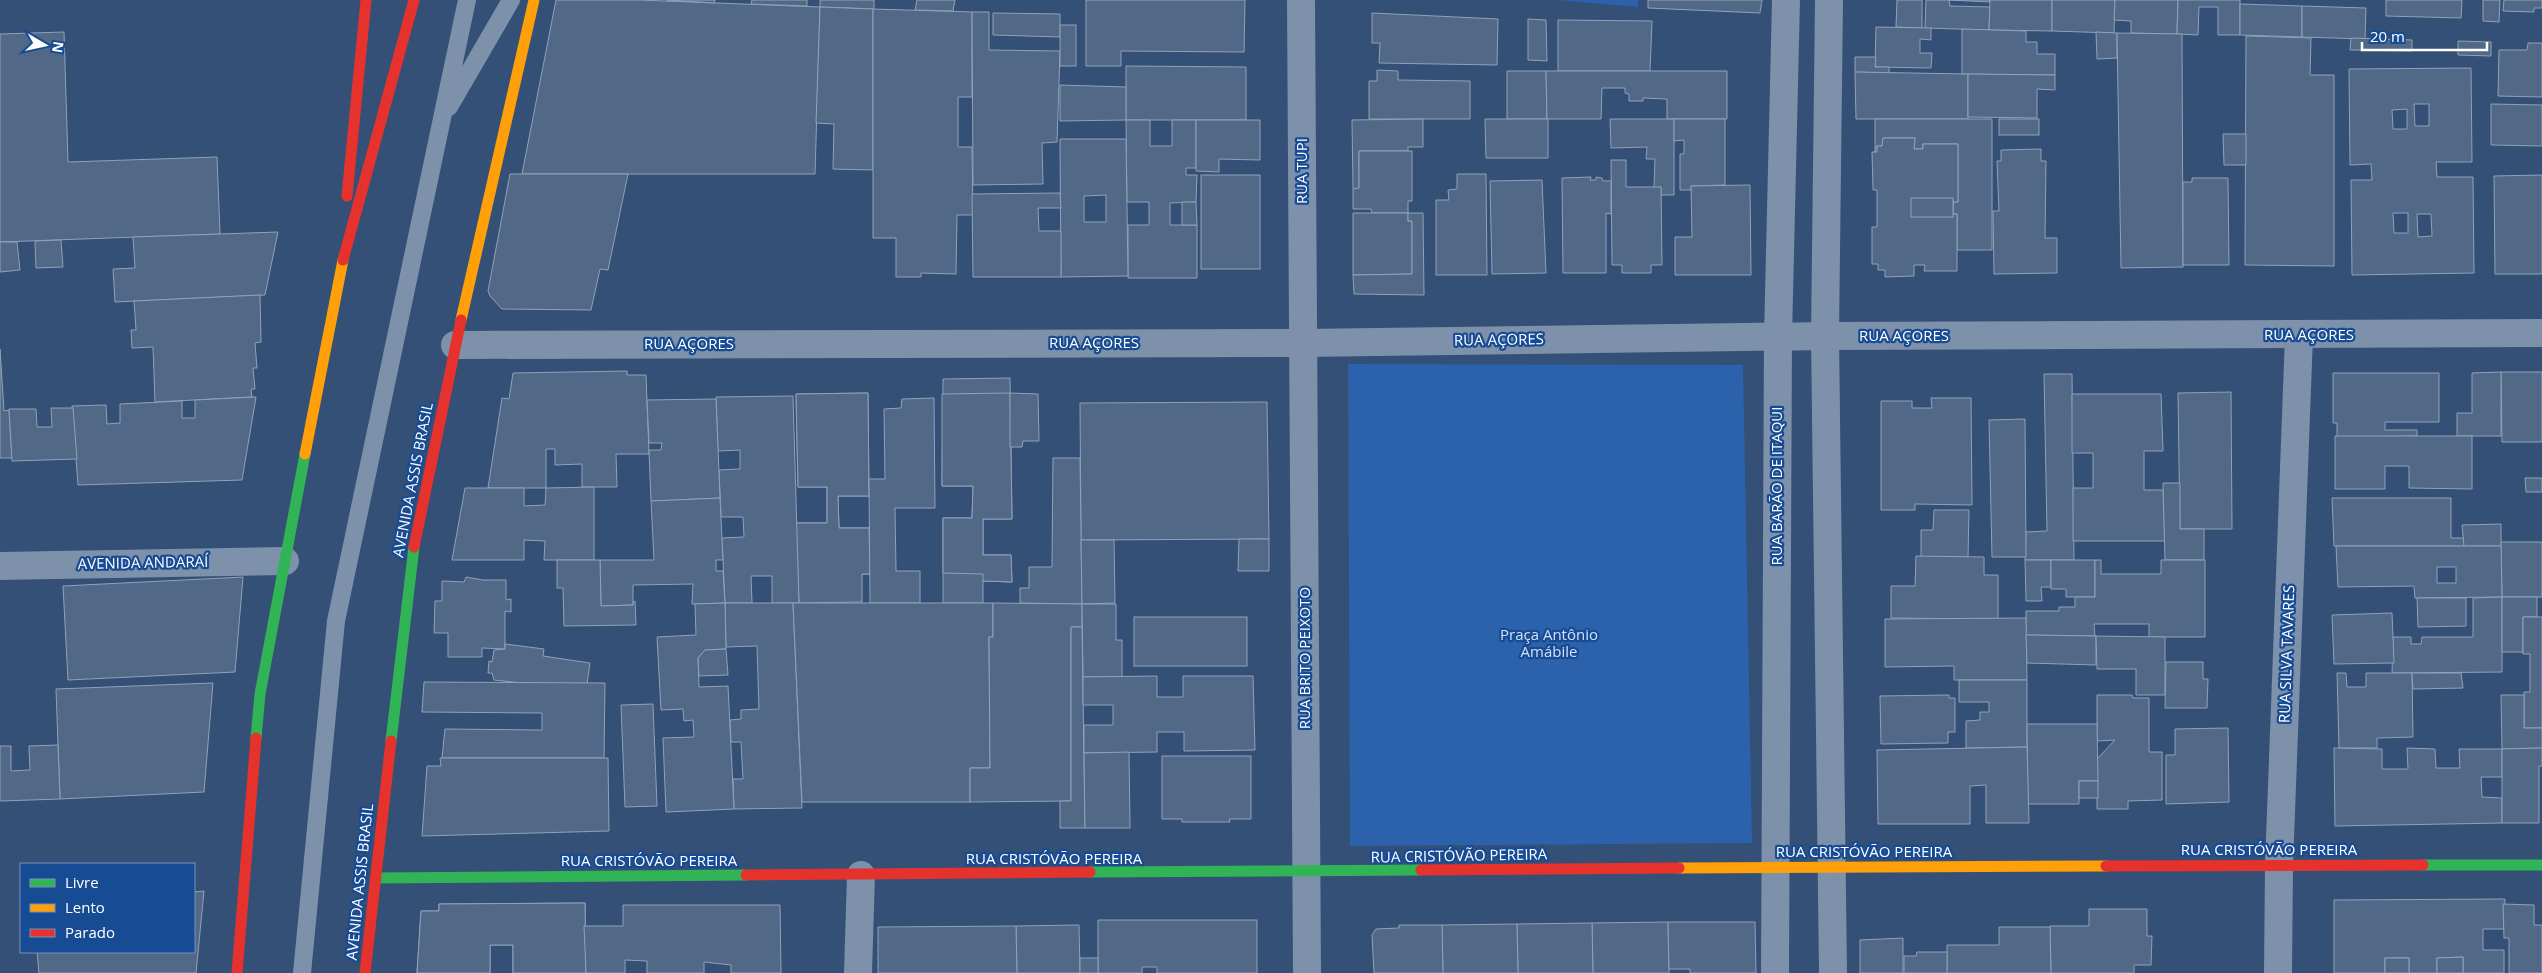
<svg xmlns="http://www.w3.org/2000/svg" width="2542" height="973" viewBox="0 0 2542 973" font-family="'Open Sans',sans-serif">
<style>
.green{fill:#2b62ab}
.building{fill:#516886;stroke:#92a1b8;fill-rule:evenodd}
.lines{fill:none;stroke-linecap:round;stroke-linejoin:round}
.lane{stroke:#7d91aa;stroke-width:18}
.street{stroke:#7d91aa;stroke-width:28}
.fast{stroke:#30b455;stroke-width:11}
.slow{stroke:#ff9f0a;stroke-width:11}
.jam{stroke:#e5322d;stroke-width:11}
.labels{text-anchor:middle;stroke-width:4.5;stroke-linejoin:round;paint-order:stroke}
.street-label{font-size:15px;fill:#fff;stroke:#174b94}
.park-label{font-size:15px;fill:#cfe2fc;stroke:#174b94}
</style>
<rect width="100%" height="100%" fill="#345077"/>
<g class="green">
<path d="M1557 0H1638V7Z"/>
<path d="M1348 364 1743 365 1752 843 1350 846Z"/>
</g>
<g class="building">
<path d="M556 0H639L820 7 815 174H522Z"/>
<path d="M666 0H715L714 3Z"/>
<path d="M752 0H807V6L751 4Z"/>
<path d="M820 0H874V9L820 7Z"/>
<path d="M917 0H955L953 11 915 10Z"/>
<path d="M1086 0H1245L1244 52 1121 51V66H1086Z"/>
<path d="M1648 0H1762L1760 13 1648 8Z"/>
<path d="M1897 0H1922V28L1896 27Z"/>
<path d="M1926 0H1990V2L1949 0 1950 6 1990 7 1989 30 1925 28Z"/>
<path d="M1990 0H2052V31L1989 30Z"/>
<path d="M2052 0H2115L2114 33 2052 31Z"/>
<path d="M2115 0H2178L2177 34 2131 33V21L2114 20Z"/>
<path d="M2178 0H2240V35H2218V7H2199L2198 35 2177 34Z"/>
<path d="M2386 0H2462L2461 18 2386 16Z"/>
<path d="M2483 0H2500L2499 22 2483 21Z"/>
<path d="M2504 0H2542V8H2534V12L2503 11Z"/>
<path d="M2240 4 2302 6V37L2240 35Z"/>
<path d="M2302 6 2366 8 2365 39 2302 37Z"/>
<path d="M820 7 873 9V170L833 169 834 124 816 123Z"/>
<path d="M873 9 972 12V97H958V147H972L973 215H957L956 274 921 273V277H896V238H873Z"/>
<path d="M972 12H989V50L1060 51 1057 142 1042 143 1043 184 973 185Z"/>
<path d="M993 13 1060 14V37L993 35Z"/>
<path d="M1372 13 1498 19 1497 65 1379 63 1380 43H1372Z"/>
<path d="M1528 19 1546 20 1547 61 1528 60Z"/>
<path d="M1558 20 1652 21 1650 71H1558Z"/>
<rect x="1060" y="25" width="16" height="41"/>
<path d="M1876 27 1931 28V40L1920 39V53H1932L1931 68 1875 67Z"/>
<path d="M1962 29 2026 31V42H2037V54H2055V75L1962 74Z"/>
<path d="M64 32 68 162 217 157 220 234 0 242V34Z"/>
<path d="M2096 32 2117 33V58L2097 59Z"/>
<path d="M2117 33 2182 34 2183 267 2121 268Z"/>
<path d="M2246 36 2311 38 2310 75H2334V266L2245 265Z"/>
<path d="M2351 38 2412 40V51L2350 50Z"/>
<path d="M2458 41 2491 42V56L2458 55Z"/>
<path d="M2528 43H2542V97L2498 96 2499 50H2527Z"/>
<path d="M1855 57H1876L1875 67H1889V73L1855 72Z"/>
<path d="M1126 66 1246 67V120H1126Z"/>
<path d="M2471 68 2472 162H2436L2437 177H2473L2474 273 2352 275 2351 180H2372L2371 164 2350 165 2349 69ZM2414 104H2429V126H2415ZM2407 109V129H2393L2392 110ZM2393 213H2408V233H2394ZM2417 214H2431L2432 236 2418 237Z"/>
<path d="M1377 70 1398 71V80L1470 81V119H1369V81H1377Z"/>
<path d="M1507 71H1546L1547 119H1507Z"/>
<path d="M1546 71H1727V119H1667V99L1643 98V101H1629V94L1625 93V88H1602L1601 119H1547Z"/>
<path d="M1855 72 1968 74V119H1856Z"/>
<path d="M1968 74 2055 75V90L2037 89V118L1968 117Z"/>
<path d="M1060 85 1126 87V120L1060 121Z"/>
<path d="M2491 104 2542 105V146L2491 145Z"/>
<path d="M1423 119V147H1408V151H1359V188L1353 189 1352 120Z"/>
<path d="M1485 119H1548V158H1486Z"/>
<path d="M1610 119H1674V195H1661V187L1654 188 1655 159H1646L1647 147 1611 148Z"/>
<path d="M1674 119H1725V185L1691 186V190H1680V154H1684V140L1674 141Z"/>
<path d="M1875 119H1992V250H1957V214H1953V202H1958V144H1923V149H1914L1915 138H1883L1882 146H1877L1875 152Z"/>
<rect x="1999" y="119" width="40" height="16"/>
<path d="M1126 120H1150V146H1172V120H1196V168H1186V175H1197L1196 202 1170 203V225H1197V278H1128V225H1149V202H1127Z"/>
<path d="M1196 120H1260V160L1219 159V172L1196 171Z"/>
<path d="M2223 134H2246V165H2224Z"/>
<path d="M1883 138H1915L1914 149H1923V144H1958V202H1953V214H1957V271H1924L1925 265H1914V276L1885 277V270H1878V264H1872V227H1877V190H1873L1872 152H1877V146H1882Z"/>
<path d="M1060 139H1126L1128 276 1061 277ZM1106 195V222H1084V196Z"/>
<path d="M2041 149V161H2046L2045 238H2057V273L1994 274 1993 211H1999L1997 161H2001V150Z"/>
<path d="M1359 151H1412V201H1408V213H1372L1371 209H1353V189L1359 188Z"/>
<path d="M1611 160H1626V187H1661L1662 265H1651V273H1622V265H1612Z"/>
<path d="M510 174H628L608 270 600 269 591 310 502 309 490 296 488 291Z"/>
<path d="M1457 174H1486L1487 275H1436V200H1449L1448 190 1457 189Z"/>
<rect x="1201" y="175" width="59" height="94"/>
<path d="M2542 175V274H2495L2494 176Z"/>
<path d="M1591 177 1590 180H1596V177L1602 178 1603 181H1611V214L1606 213V273H1563L1562 178Z"/>
<path d="M2192 178H2228L2229 265H2183V182H2192Z"/>
<path d="M1542 180 1546 273 1492 274 1490 181Z"/>
<path d="M1750 185 1751 275H1675V237H1692L1691 186Z"/>
<path d="M1060 193 1061 208H1038L1039 231H1061V277H973L972 194Z"/>
<rect x="1911" y="198" width="42" height="19"/>
<path d="M1182 202H1196L1197 225H1182Z"/>
<path d="M1353 213H1408V221H1412V274L1353 275Z"/>
<path d="M1408 213H1423L1424 295 1354 294 1353 275 1412 274V221H1408Z"/>
<path d="M278 232 265 295 115 302 113 269 135 268 133 237Z"/>
<path d="M61 240 63 267 36 268 35 241Z"/>
<path d="M0 242H17L20 270 0 272Z"/>
<path d="M260 295 261 342 255 343 257 368H253L255 389H251L252 397 155 402 153 347 132 348 131 330H136L134 301Z"/>
<path d="M0 349 4 411 9 410 12 458H0Z"/>
<path d="M627 371V375H646L649 454H616L617 487H582V464L555 465V449H546V488H488L502 398 509 399 513 373Z"/>
<path d="M2501 372H2542V442H2502Z"/>
<path d="M2501 372V436H2457V413H2472V373Z"/>
<path d="M2333 373H2439V422H2385V430H2417V436L2337 437V423H2333Z"/>
<path d="M2044 374H2072L2074 560H2025L2026 532 2047 531Z"/>
<path d="M1010 378 1012 519H983V555H1011L1012 582 983 581V603H943V518H972L973 486H942L943 379Z"/>
<path d="M2231 392 2232 529H2180L2178 393Z"/>
<path d="M868 393 869 496H838L839 528H869L870 574 829 575 830 603H799L796 523H827V487H798L796 394Z"/>
<path d="M868 393 869 496H838L839 528H869L870 574H862V602L799 603 796 523H827V487H798L796 394Z"/>
<path d="M1010 393 1012 519H983V555H1011L1012 582 983 581V574L943 573V518H972L973 486H942V394Z"/>
<path d="M1010 393 1038 394 1039 441H1023L1022 447H1010Z"/>
<path d="M2072 394H2161L2163 451H2144V490H2163L2165 541H2073V488H2093V453H2072Z"/>
<path d="M793 396 799 603H772V576H751L752 603H725L722 538 744 537 743 517H721L719 470 740 469V450L718 451 716 397Z"/>
<path d="M256 397 242 480 78 485 72 406 106 405 107 424 120 423V404L182 401V418H195V400Z"/>
<path d="M934 398 935 508H895L896 571H920V603H870L869 479H885L884 409 901 408 902 399Z"/>
<path d="M1931 398H1971L1972 505 1915 504V510H1881V401H1912V408H1932Z"/>
<path d="M716 399 720 498 651 501 649 450H661L662 443H649L647 400Z"/>
<path d="M1267 402 1269 539 1081 540 1080 403Z"/>
<path d="M51 408H73L77 459 12 461 9 409H36L37 427H52Z"/>
<path d="M2025 419 2026 557H1992L1989 420Z"/>
<path d="M2335 436H2472V489L2409 488V466H2385V489H2335Z"/>
<path d="M1053 458H1080L1082 604 1020 603V588H1029V567H1052Z"/>
<path d="M2525 478H2542V492H2526Z"/>
<path d="M2163 483H2180V529H2204V560H2165Z"/>
<path d="M594 487V560H544L545 541 524 540V560H452L465 488H524V506L545 505 546 488Z"/>
<path d="M720 498 723 560H716V571H723L725 603 692 604 693 584 633 585V605L601 606 600 560H654L651 501Z"/>
<path d="M2332 498H2451V538H2465L2464 546H2334Z"/>
<path d="M1934 510H1969L1968 557H1921V530H1933Z"/>
<path d="M2501 524V546H2464L2462 525Z"/>
<path d="M1239 539H1269V571H1238Z"/>
<path d="M1081 540H1114L1115 603 1082 604Z"/>
<path d="M2501 542H2542V597H2502Z"/>
<path d="M2336 546H2501L2502 597 2415 598 2414 586 2338 587ZM2437 567H2456V583H2437Z"/>
<path d="M1916 556 1984 557V575H1998V619L1891 618V586H1915Z"/>
<path d="M557 560H600L601 606 633 605V602L635 601 636 625 564 626 563 588H557Z"/>
<path d="M2025 560H2051V587H2041L2042 601H2026Z"/>
<path d="M2051 560H2095V597H2066V589H2051Z"/>
<path d="M2095 560H2101V574H2161V560H2205V637H2149V624H2094L2095 636 2026 635V611H2059V607H2075V597H2095Z"/>
<path d="M243 577 235 672 68 680 63 586Z"/>
<path d="M466 577 483 580H506V600L511 599V612L505 611V649L482 648V657H448V633H434L435 601H442V581L464 582Z"/>
<path d="M2502 597V672L2392 673 2393 637H2411V644H2421L2422 637H2473V598Z"/>
<path d="M2502 597H2537V617H2523V652H2502Z"/>
<path d="M2417 598H2466V626L2418 627Z"/>
<path d="M725 603H793L802 808 734 809 733 779H743L741 742H731L730 720 741 719V710L759 709 757 646 726 647Z"/>
<path d="M725 603 726 649 705 650 698 658 699 687 728 686 734 809 666 812 663 738 694 737 693 720 684 721 683 709 661 710 657 637 696 635 695 604Z"/>
<path d="M793 603H993V637H989L990 768H970V802H802Z"/>
<path d="M993 603 1082 604V627H1071V801L970 802V768H990L989 637H993Z"/>
<path d="M1082 604H1116V640H1122V677H1083Z"/>
<path d="M2392 613 2394 663 2334 664 2332 615Z"/>
<rect x="1134" y="617" width="113" height="49"/>
<path d="M2523 617H2542V728H2524V692H2530V654H2523Z"/>
<path d="M2026 618 2027 680H1954V666L1885 667V619Z"/>
<path d="M1071 627H1082L1085 828H1060V801H1071Z"/>
<path d="M2026 635 2096 636V665L2027 663Z"/>
<path d="M2096 636 2165 637V695H2136V669H2097Z"/>
<path d="M505 644 544 649 543 656 590 663 587 684 522 683 494 680 492 673H488L489 661 492 662 494 650 505 649Z"/>
<path d="M726 649 728 675 699 676 698 658 705 650Z"/>
<path d="M2166 662H2203V679H2208L2207 708H2165Z"/>
<path d="M2337 673H2346L2347 687H2366V673H2412L2413 737 2377 738V748H2339Z"/>
<path d="M2412 673H2461L2463 688 2413 689Z"/>
<path d="M1157 676V697H1183V676H1253L1255 750 1184 751V732H1157V752L1084 753V725H1113V705H1083V677Z"/>
<path d="M1959 680H2027V747L1966 748V721L1980 720V712H1989V702H1959Z"/>
<path d="M424 682 605 683 604 758H442L445 729 542 730V713L422 712Z"/>
<path d="M213 683 204 792 60 799 56 689Z"/>
<path d="M1949 695V698H1955V732H1948V743L1881 744 1880 696Z"/>
<path d="M2097 695H2132L2133 698H2149V752H2162V800L2128 801V809H2097V759L2115 740 2097 741Z"/>
<path d="M2501 695H2524V728H2542V748L2502 749Z"/>
<path d="M653 704 657 806 625 807 621 705Z"/>
<path d="M2027 724H2097L2098 781H2079V804H2028Z"/>
<path d="M2228 728 2229 802 2166 804V755H2175V729Z"/>
<path d="M58 745 60 799 0 801V746H11V771L30 770 29 746Z"/>
<path d="M2027 747 2029 823H1986V785L1970 786V824H1878L1877 750Z"/>
<path d="M2334 748 2382 749V769H2408L2407 748 2435 749 2436 768H2460L2459 749H2502V777H2481L2482 797 2502 798V823L2335 826Z"/>
<path d="M2542 748V766H2539V823H2502V749Z"/>
<path d="M1129 752 1130 828H1085L1084 753Z"/>
<path d="M1162 756H1251V819H1229L1230 822H1182V819H1162Z"/>
<path d="M440 758H608L609 831 422 836 427 766H441Z"/>
<rect x="2079" y="781" width="19" height="17"/>
<path d="M204 891 196 973H39L37 952H194V892Z"/>
<path d="M2505 899 2504 929H2483V950H2504V973H2463V957L2437 958V973H2409V958H2385V973H2334V900Z"/>
<path d="M585 903 586 973H513V945H490V973H417L421 911H439V904Z"/>
<path d="M585 903 586 973H513V945H490V973H417L421 911H439V904Z"/>
<path d="M2503 904 2534 905V925H2542V973H2509V938H2504Z"/>
<path d="M623 905H780L781 973H731V965L704 962V973H647V961L625 960V973H586L584 926H623Z"/>
<path d="M2089 909H2147V936H2152L2151 965H2134V973H2051L2050 926H2089Z"/>
<path d="M1098 920H1257V973H1157V967H1142V973H1098Z"/>
<path d="M1668 922 1669 973H1593L1592 923Z"/>
<path d="M1668 922H1755L1756 973H1690V969H1669Z"/>
<path d="M1592 923 1593 973H1518L1517 924Z"/>
<path d="M1517 924 1518 973H1443L1442 925Z"/>
<path d="M1079 925 1080 973H1017L1016 926Z"/>
<path d="M1399 925H1442L1443 973H1374L1372 935 1376 929 1399 928Z"/>
<path d="M1016 926 1017 973H878V927Z"/>
<path d="M1999 927H2050L2051 973H1947V945H1999Z"/>
<path d="M1903 938V973H1860V940Z"/>
<path d="M1917 952H1947V973H1904V956H1916Z"/>
<path d="M2463 957V973H2437V958Z"/>
<rect x="1080" y="958" width="18" height="15"/>
<rect x="2385" y="958" width="24" height="15"/>
</g>
<g class="lines">
<g class="lane">
<path d="M449 107 511 0"/>
<path d="M302 973 336 621 467 0"/>
</g>
<g class="street">
<path d="M1301 0 1307 973"/>
<path d="M1829 0 1825 336 1833 973"/>
<path d="M455 345 1303 343 1825 336 2542 333"/>
<path d="M0 566 285 561"/>
<path d="M858 973 861 875"/>
<path d="M1775 973 1778 337 1786 0"/>
<path d="M2278 973 2279 865 2299 336"/>
</g>
<g class="fast">
<path d="M256 738 260 694 305 454"/>
<path d="M391 741 414 547"/>
<path d="M2423 865H2542"/>
<path d="M1090 872 1421 870"/>
<path d="M376 878 746 875"/>
</g>
<g class="slow">
<path d="M461 320 534 0"/>
<path d="M305 454 343 260"/>
<path d="M1679 868 2106 866"/>
</g>
<g class="jam">
<path d="M347 196 366 0"/>
<path d="M343 260 414 0"/>
<path d="M414 547 461 320"/>
<path d="M2106 866 2423 865"/>
<path d="M1421 870 1679 868"/>
<path d="M746 875 1090 872"/>
<path d="M237 973 256 738"/>
<path d="M365 973 391 741"/>
</g>
</g>
<g class="labels">
<g class="street-label">
<text transform="translate(1302 171) rotate(-90)" y="5">RUA TUPI</text>
<text x="2309" y="340">RUA AÇORES</text>
<text x="1904" y="341">RUA AÇORES</text>
<text transform="translate(1499 340) rotate(-1)" y="5">RUA AÇORES</text>
<text x="1094" y="348">RUA AÇORES</text>
<text x="689" y="349">RUA AÇORES</text>
<text transform="translate(413 480) rotate(-79)" y="5">AVENIDA ASSIS BRASIL</text>
<text transform="translate(1777 486) rotate(-90)" y="5">RUA BARÃO DE ITAQUI</text>
<text transform="translate(143 563) rotate(-1)" y="5">AVENIDA ANDARAÍ</text>
<text transform="translate(2287 654) rotate(-88)" y="5">RUA SILVA TAVARES</text>
<text transform="translate(1305 658) rotate(-90)" y="5">RUA BRITO PEIXOTO</text>
<text x="2269" y="855">RUA CRISTÓVÃO PEREIRA</text>
<text x="1864" y="857">RUA CRISTÓVÃO PEREIRA</text>
<text transform="translate(1459 856) rotate(-1)" y="5">RUA CRISTÓVÃO PEREIRA</text>
<text x="1054" y="864">RUA CRISTÓVÃO PEREIRA</text>
<text x="649" y="866">RUA CRISTÓVÃO PEREIRA</text>
<text transform="translate(360 882) rotate(-84)" y="5">AVENIDA ASSIS BRASIL</text>
</g>
<g class="park-label">
<text x="1549" y="640">Praça Antônio<tspan x="1549" dy="17">Amábile</tspan></text>
</g>
</g>
<rect x="20" y="863" width="175" height="90" fill="#174b94" stroke="#7493bf"/>
<rect x="30" y="879" width="25" height="8" fill="#30b455" stroke="#7493bf"/>
<text x="65" y="888" font-size="15" fill="#ffffff">Livre</text>
<rect x="30" y="904" width="25" height="8" fill="#ff9f0a" stroke="#7493bf"/>
<text x="65" y="913" font-size="15" fill="#ffffff">Lento</text>
<rect x="30" y="929" width="25" height="8" fill="#e5322d" stroke="#7493bf"/>
<text x="65" y="938" font-size="15" fill="#ffffff">Parado</text>
<g transform="translate(45 45) rotate(99)" stroke="#174b94" stroke-width="4" paint-order="stroke">
<path d="M0-4L9 19L0 12L-9 19Z" fill="#ffffff"/>
<text y="-8" font-size="14" font-weight="bold" text-anchor="middle" fill="#ffffff">N</text>
</g>
<path d="M2362 42v8h125v-8" fill="none" stroke="#ffffff" stroke-width="2.5"/>
<text x="2370" y="42" font-size="15" fill="#ffffff" stroke="#174b94" stroke-width="4" paint-order="stroke">20 m</text>
</svg>
